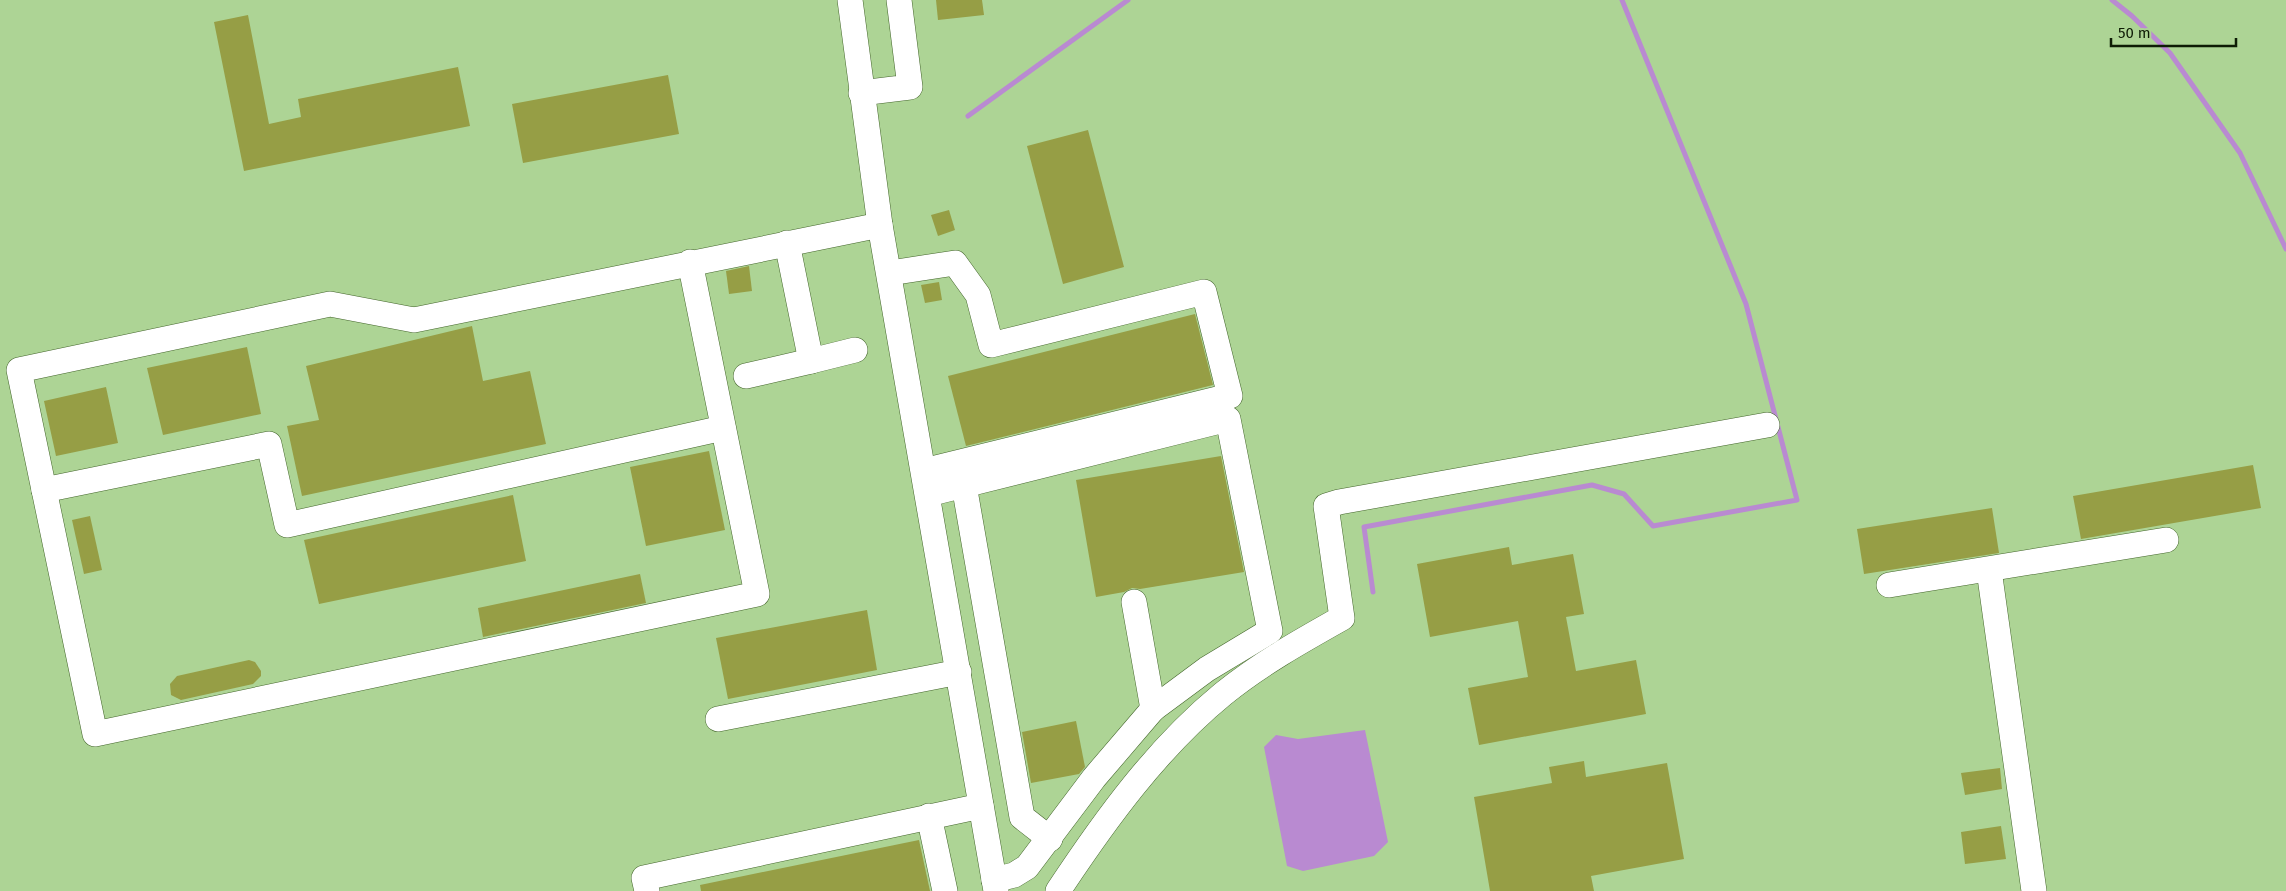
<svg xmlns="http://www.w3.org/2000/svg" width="2286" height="891" viewBox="0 0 2286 891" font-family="'Fira Sans',sans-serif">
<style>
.water{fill:#b98ad1}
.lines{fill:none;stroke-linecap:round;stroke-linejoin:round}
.stream{stroke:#b98ad1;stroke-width:5}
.building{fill:#969e45}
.minor-casing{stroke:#44662c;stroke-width:26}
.minor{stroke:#fff;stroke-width:25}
</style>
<rect width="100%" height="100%" fill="#add495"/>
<path class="water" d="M1365 730 1388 842 1374 856 1303 871 1287 866 1264 747 1276 735 1298 739Z"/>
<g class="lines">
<g class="stream">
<path d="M2112 0 2132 16 2170 53 2240 153 2286 249"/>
<path d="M968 116 1128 0"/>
<path d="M1373 592 1364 527 1592 485 1624 494 1653 526 1797 500 1746 304 1622 0"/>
</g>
</g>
<g class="building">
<path d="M936 0H982L984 15 938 20Z"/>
<path d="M248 15 269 124 301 117 298 99 458 67 470 126 244 171 214 22Z"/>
<path d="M668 75 679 134 523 163 512 104Z"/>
<path d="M1088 130 1124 267 1063 284 1027 146Z"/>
<path d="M949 210 955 230 938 236 931 215Z"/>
<path d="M749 266 752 291 729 294 726 271Z"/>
<path d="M939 282 942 300 925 303 921 285Z"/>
<path d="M1195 314 1213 385 966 446 948 376Z"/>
<path d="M472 326 483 381 530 371 546 444 302 496 287 426 319 420 306 366Z"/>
<path d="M247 347 261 414 163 435 147 368Z"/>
<path d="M106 387 118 443 56 456 44 401Z"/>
<path d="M709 451 725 530 646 546 630 467Z"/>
<path d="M1221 456 1244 572 1140 589 1132 588 1124 592 1096 597 1076 480Z"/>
<path d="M2253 465 2261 508 2081 539 2073 496Z"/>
<path d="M513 495 526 561 319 604 304 540Z"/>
<path d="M1992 508 1999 553 1864 574 1857 529Z"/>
<path d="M90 516 102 570 84 574 72 520Z"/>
<path d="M1509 547 1512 565 1573 554 1584 614 1566 617 1576 671 1636 660 1646 714 1479 745 1468 688 1528 677 1518 621 1430 637 1417 564Z"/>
<path d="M640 574 646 603 483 637 478 608Z"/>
<path d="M867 610 877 670 728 699 716 638Z"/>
<path d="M249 660 255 662 261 671V676L253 684 181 700 171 695 170 684 177 676Z"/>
<path d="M1076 721 1085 767 1079 774 1031 783 1022 732Z"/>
<path d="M1584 761 1586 777 1667 763 1684 859 1591 876 1594 891H1490L1474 797 1552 783 1549 767Z"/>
<path d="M2000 768 2002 789 1965 795 1961 773Z"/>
<path d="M2001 826 2006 859 1965 864 1961 832Z"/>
<path d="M919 840 930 891H701L700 885Z"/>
</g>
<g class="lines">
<defs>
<g id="minor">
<path d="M850 0 880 225 996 891"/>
<path d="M861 93 910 87 899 0"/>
<path d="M787 243 811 361 855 350"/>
<path d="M690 262 757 594 95 734 19 370 330 304 414 320 880 225"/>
<path d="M890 273 955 263 978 295 991 345 1204 292 1230 396 924 471"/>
<path d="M746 376 811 361"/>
<path d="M964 485 1022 817 1050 839"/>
<path d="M44 490 269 444 287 525 723 428"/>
<path d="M928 494 1228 419 1270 631 1207 669 1153 709 1094 778 1027 867 1014 875 994 880"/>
<path d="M1989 570 2034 891"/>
<path d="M1889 585 2166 540"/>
<path d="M1134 602 1153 709"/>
<path d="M718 719 959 672"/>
<path d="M929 816 945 891"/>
<path d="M647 891 644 878 981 806"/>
<path d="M1058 891C1105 820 1157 748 1223 694 1260 664 1301 641 1342 618L1326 506 1339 502 1767 425"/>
</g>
</defs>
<use href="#minor" class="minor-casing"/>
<use href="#minor" class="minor"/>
</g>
<path d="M2111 38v8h125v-8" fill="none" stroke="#0e1c05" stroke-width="2.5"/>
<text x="2118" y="38" font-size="15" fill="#0e1c05" stroke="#add495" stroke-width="4" paint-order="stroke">50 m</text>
</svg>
